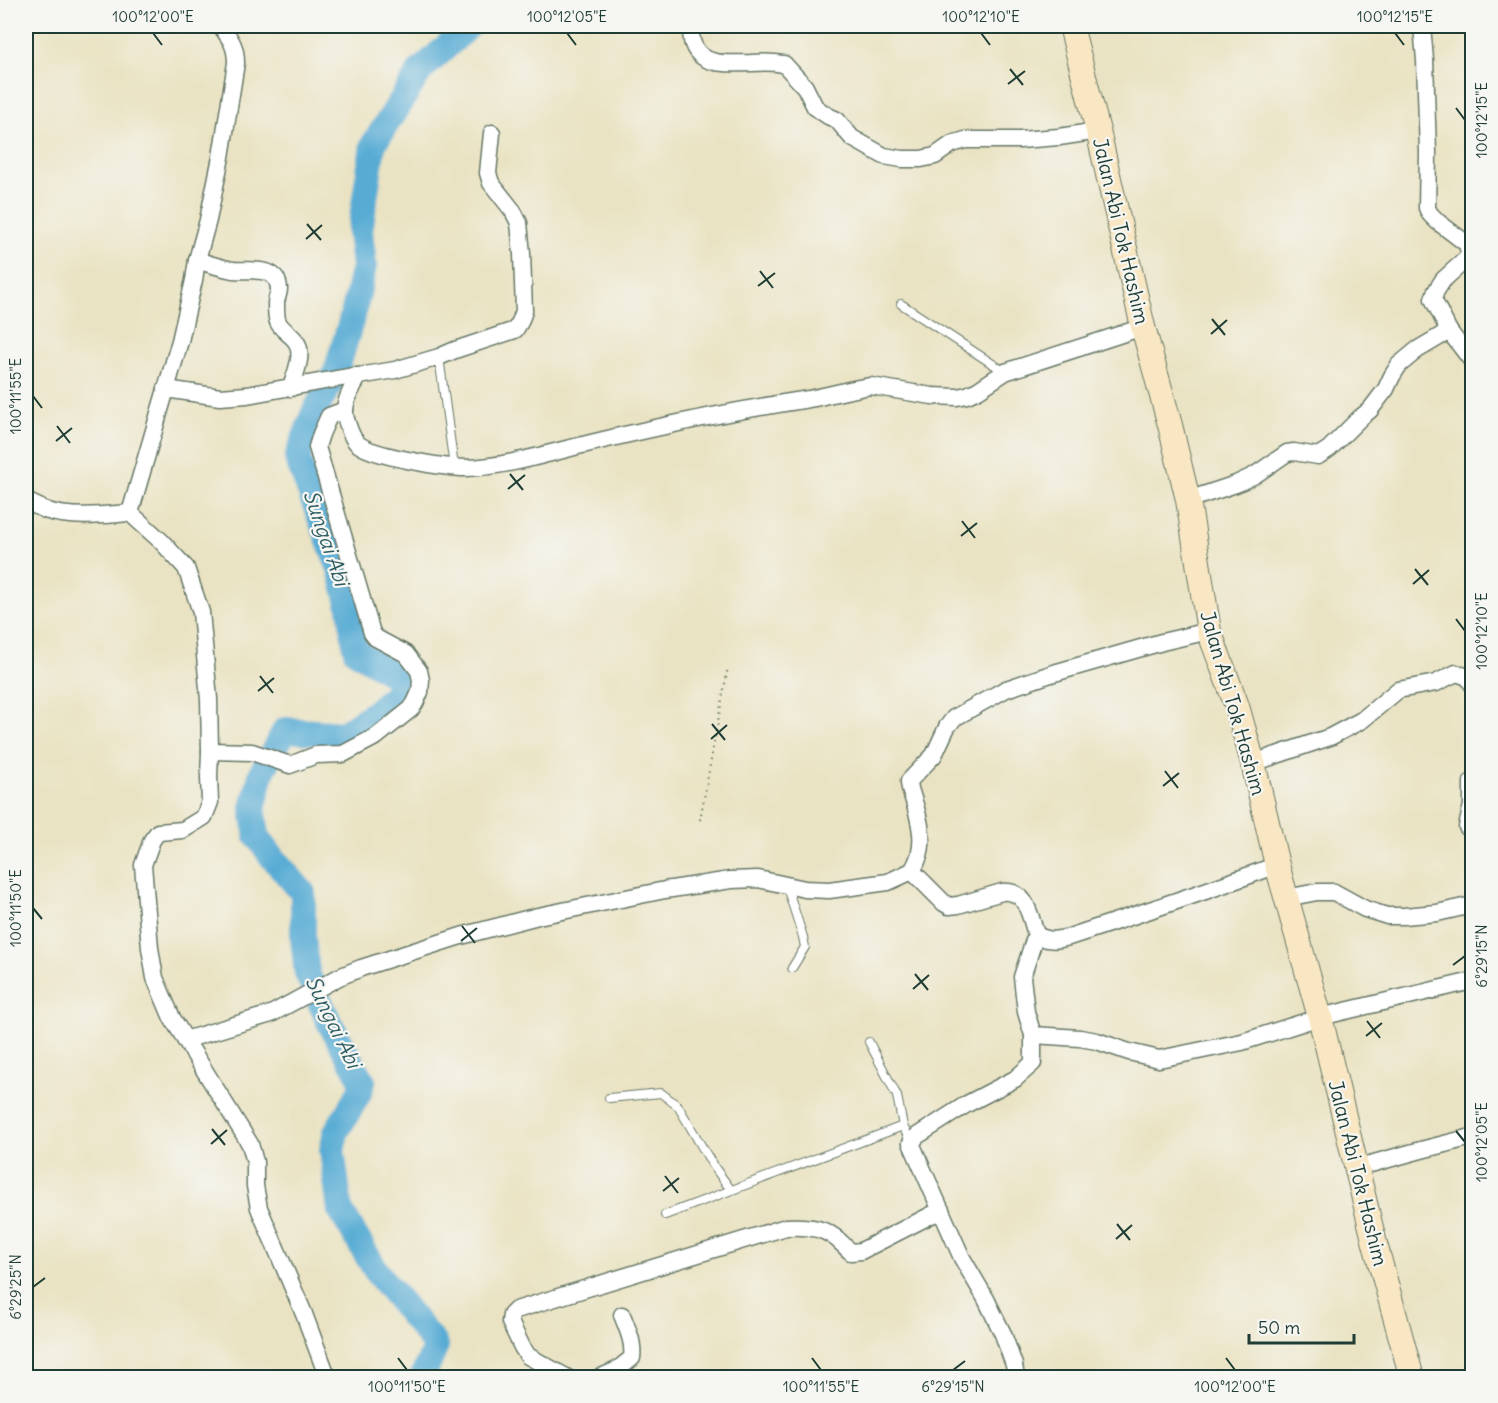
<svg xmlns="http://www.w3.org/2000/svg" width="1498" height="1403" viewBox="0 0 1498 1403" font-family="Delius,sans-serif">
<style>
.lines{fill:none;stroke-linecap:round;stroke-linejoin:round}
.river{stroke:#59acd4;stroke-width:26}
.lane-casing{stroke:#676;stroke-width:10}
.street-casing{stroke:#676;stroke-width:19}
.secondary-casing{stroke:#676;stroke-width:26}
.path{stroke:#676;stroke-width:2;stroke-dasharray:1.5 4.5;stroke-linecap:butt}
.lane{stroke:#fff;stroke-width:8}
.street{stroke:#fff;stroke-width:16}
.secondary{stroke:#f9e7c3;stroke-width:24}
.ticks{fill:none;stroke:#1f3d34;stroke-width:2}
.labels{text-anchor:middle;stroke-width:4.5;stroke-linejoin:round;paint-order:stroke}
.street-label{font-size:20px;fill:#1f3d34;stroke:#f6f6f2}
.water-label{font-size:21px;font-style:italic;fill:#305e64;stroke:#f6f6f2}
.neatline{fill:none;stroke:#1f3d34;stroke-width:2}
.ticks-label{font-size:15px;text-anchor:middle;fill:#1f3d34}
</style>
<rect width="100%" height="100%" fill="#f6f6f2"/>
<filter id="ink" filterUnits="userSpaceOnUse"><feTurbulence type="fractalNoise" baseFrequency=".0167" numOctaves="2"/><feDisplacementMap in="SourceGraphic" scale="12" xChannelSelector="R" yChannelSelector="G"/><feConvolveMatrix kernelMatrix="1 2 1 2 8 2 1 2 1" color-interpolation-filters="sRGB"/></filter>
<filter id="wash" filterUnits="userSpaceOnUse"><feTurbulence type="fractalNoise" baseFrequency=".008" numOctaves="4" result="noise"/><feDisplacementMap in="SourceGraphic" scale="24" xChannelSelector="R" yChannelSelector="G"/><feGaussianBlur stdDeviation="1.35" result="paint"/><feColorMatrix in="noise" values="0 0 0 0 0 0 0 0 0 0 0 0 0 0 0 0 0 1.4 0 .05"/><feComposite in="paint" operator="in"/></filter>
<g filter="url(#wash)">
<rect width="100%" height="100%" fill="#eae3c3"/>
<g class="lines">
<path class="river" d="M422 1378 436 1346 378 1274 340 1210 332 1150 336 1132 358 1095 363 1082 329 1022 307 973 303 938V893L272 857 257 836 253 808 262 772 285 730 343 734 374 713 398 692 396 676 356 651 350 607 340 569 297 458 313 415 336 372 354 311 364 266 360 231 373 145 420 71 469 26"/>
</g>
</g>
<g filter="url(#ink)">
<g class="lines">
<defs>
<g id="lane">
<path d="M901 304 1005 372"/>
<path d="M439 357 454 467"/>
<path d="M786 884 803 937 805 947 792 968"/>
<path d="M869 1042 897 1096 903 1126 911 1143"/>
<path d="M609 1098 661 1093 678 1106 712 1164 731 1190"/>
<path d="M665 1215 903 1126"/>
</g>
<g id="street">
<path d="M691 26C691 31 691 39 693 44 702 68 731 63 751 63 763 62 773 62 784 64L805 87 815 107 828 116 837 120 852 138 884 156 902 159H921L935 156 952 144 965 140H1020L1059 137 1098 131"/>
<path d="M492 133 488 173 491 183 513 211 519 223 522 254 524 311 520 322 515 330 455 350 439 357 395 370 359 376C354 384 346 399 345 409 344 417 351 437 357 443 370 456 447 468 466 468 508 467 555 451 595 442 666 425 737 410 809 399 830 395 850 389 871 386L932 396 957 397 967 395 978 390 1005 372 1143 327"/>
<path d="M197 260C209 264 221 268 233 270 248 272 278 264 279 289 279 294 276 299 276 303 276 308 276 318 278 322 281 329 289 333 294 339 306 351 295 374 291 388"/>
<path d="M1449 331 1472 361"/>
<path d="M166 389 220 397 247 395 353 376H359"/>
<path d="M1188 500 1236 484 1255 475 1287 453 1294 452 1318 456 1329 449 1360 418 1370 410 1386 389 1392 376 1399 365 1417 350 1449 331 1433 299 1436 291 1443 280 1464 261 1469 256V252L1467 244 1438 222 1430 214 1427 208 1428 153 1425 60 1422 26"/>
<path d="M26 501C33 504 40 508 48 511 73 519 104 515 130 513L161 541 186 568 201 612 209 699 210 751 209 777 210 802 204 817 183 830 158 832 152 840 143 865 150 948 155 978 172 1018 250 1144 255 1162V1186L259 1208 304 1314 326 1373 331 1378"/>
<path d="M130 513 180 341 194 280 197 260 208 220 221 157 236 63C236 46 231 40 221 26"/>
<path d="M1209 631 1162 642 1054 673 1006 689 954 718 947 727 934 755 909 781C909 790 913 796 915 805 922 829 926 849 912 871L944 903 949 906 958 905 1002 892C1027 889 1030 917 1036 934 1046 942 1058 940 1069 937 1139 914 1208 891 1277 865"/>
<path d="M210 751 252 752 290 765 316 755 343 754 377 736 411 709 415 703 420 692 421 680 419 671 406 654 376 638 372 633 317 447 321 434 329 416 345 410"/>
<path d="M1253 763 1330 737 1362 720 1398 690 1436 683 1456 673 1468 677 1472 684"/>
<path d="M1467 827 1472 805V782"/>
<path d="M1286 898 1317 892H1334L1365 909 1387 916H1404L1437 913 1472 905"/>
<path d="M1033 1035 1080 1038 1097 1041 1129 1052 1159 1059 1242 1042 1320 1017 1472 981"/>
<path d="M185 1040 271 1014 339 977 361 968 461 936 538 916 665 890 731 880 758 879 805 889 829 890 888 882 912 871"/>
<path d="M1356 1168 1421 1150 1472 1137"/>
<path d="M568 1378 528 1356 522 1347 510 1322 511 1315 516 1310 786 1227C801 1226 820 1226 833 1236 839 1240 845 1247 851 1252L861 1251 941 1210"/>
<path d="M599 1378 617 1370 632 1358C634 1343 628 1330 622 1315"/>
<path d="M1016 1378 1014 1365 1003 1334 986 1299 962 1258 911 1143 917 1136 967 1104 1015 1079 1033 1063V1035L1026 1012 1022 977 1036 934"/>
</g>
<path id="secondary" d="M1071 26 1098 131 1143 327 1170 425 1188 500 1209 631 1237 706 1253 763 1277 865 1320 1017 1374 1240 1412 1378"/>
</defs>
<use href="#lane" class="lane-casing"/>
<use href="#street" class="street-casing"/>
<use href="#secondary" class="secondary-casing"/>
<path class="path" d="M700 820 728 667"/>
<use href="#lane" class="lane"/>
<use href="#street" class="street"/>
<use href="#secondary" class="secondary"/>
</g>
</g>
<path class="ticks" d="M153 33 162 45M567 33 576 45M981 33 990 45M1395 33 1404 45M1010 69 1023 85M1008 84 1025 71M1456 108 1465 120M307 224 321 240M306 239 322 225M760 271 773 288M758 286 775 273M1212 319 1225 335M1211 334 1227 320M33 396 42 408M57 426 70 443M56 441 72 428M510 474 523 490M508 489 525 475M962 521 975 538M961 536 977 523M1415 569 1428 585M1413 584 1429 570M1456 619 1465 631M260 676 273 693M258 691 274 678M712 724 725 740M711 739 727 725M1165 771 1178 788M1163 786 1179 773M33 908 42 919M462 926 475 943M461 941 477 928M1453 965 1465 956M915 974 928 990M913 989 929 975M1367 1021 1380 1038M1366 1036 1382 1023M212 1129 225 1145M1456 1131 1465 1142M211 1144 227 1130M665 1176 678 1193M663 1191 679 1178M1117 1224 1130 1240M1116 1239 1132 1225M33 1287 45 1278M398 1358 407 1370M812 1358 821 1370M1226 1358 1235 1370M953 1370 965 1361"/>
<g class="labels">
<g class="street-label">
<text transform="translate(1121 231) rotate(77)" y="7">Jalan Abi Tok Hashim</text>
<text transform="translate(1233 703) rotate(74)" y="7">Jalan Abi Tok Hashim</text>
<text transform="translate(1358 1173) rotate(76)" y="7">Jalan Abi Tok Hashim</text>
</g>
<g class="water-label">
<text transform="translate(326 538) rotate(71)" y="7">Sungai Abi</text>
<text transform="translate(333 1022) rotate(64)" y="7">Sungai Abi</text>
</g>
</g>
<rect width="1498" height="1403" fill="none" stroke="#f6f6f2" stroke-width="66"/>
<path d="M1249 1334v9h105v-9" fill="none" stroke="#1f3d34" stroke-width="3"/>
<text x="1258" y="1334" font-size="18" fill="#1f3d34" stroke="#f6f6f2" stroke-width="4.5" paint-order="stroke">50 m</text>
<rect x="33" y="33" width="1432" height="1337" class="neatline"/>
<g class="ticks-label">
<text x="153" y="22">100°12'00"E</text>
<text x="567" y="22">100°12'05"E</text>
<text x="981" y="22">100°12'10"E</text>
<text x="1395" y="22">100°12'15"E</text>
<text transform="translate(1482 120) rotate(-90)" y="5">100°12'15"E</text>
<text transform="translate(16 396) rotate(-90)" y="5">100°11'55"E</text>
<text transform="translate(1482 631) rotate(-90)" y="5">100°12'10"E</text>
<text transform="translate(16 908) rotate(-90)" y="5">100°11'50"E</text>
<text transform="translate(1482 956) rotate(-90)" y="5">6°29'15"N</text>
<text transform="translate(1482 1142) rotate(-90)" y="5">100°12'05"E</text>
<text transform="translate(16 1287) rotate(-90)" y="5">6°29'25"N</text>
<text x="407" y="1392">100°11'50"E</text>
<text x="821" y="1392">100°11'55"E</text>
<text x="953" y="1392">6°29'15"N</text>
<text x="1235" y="1392">100°12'00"E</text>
</g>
</svg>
